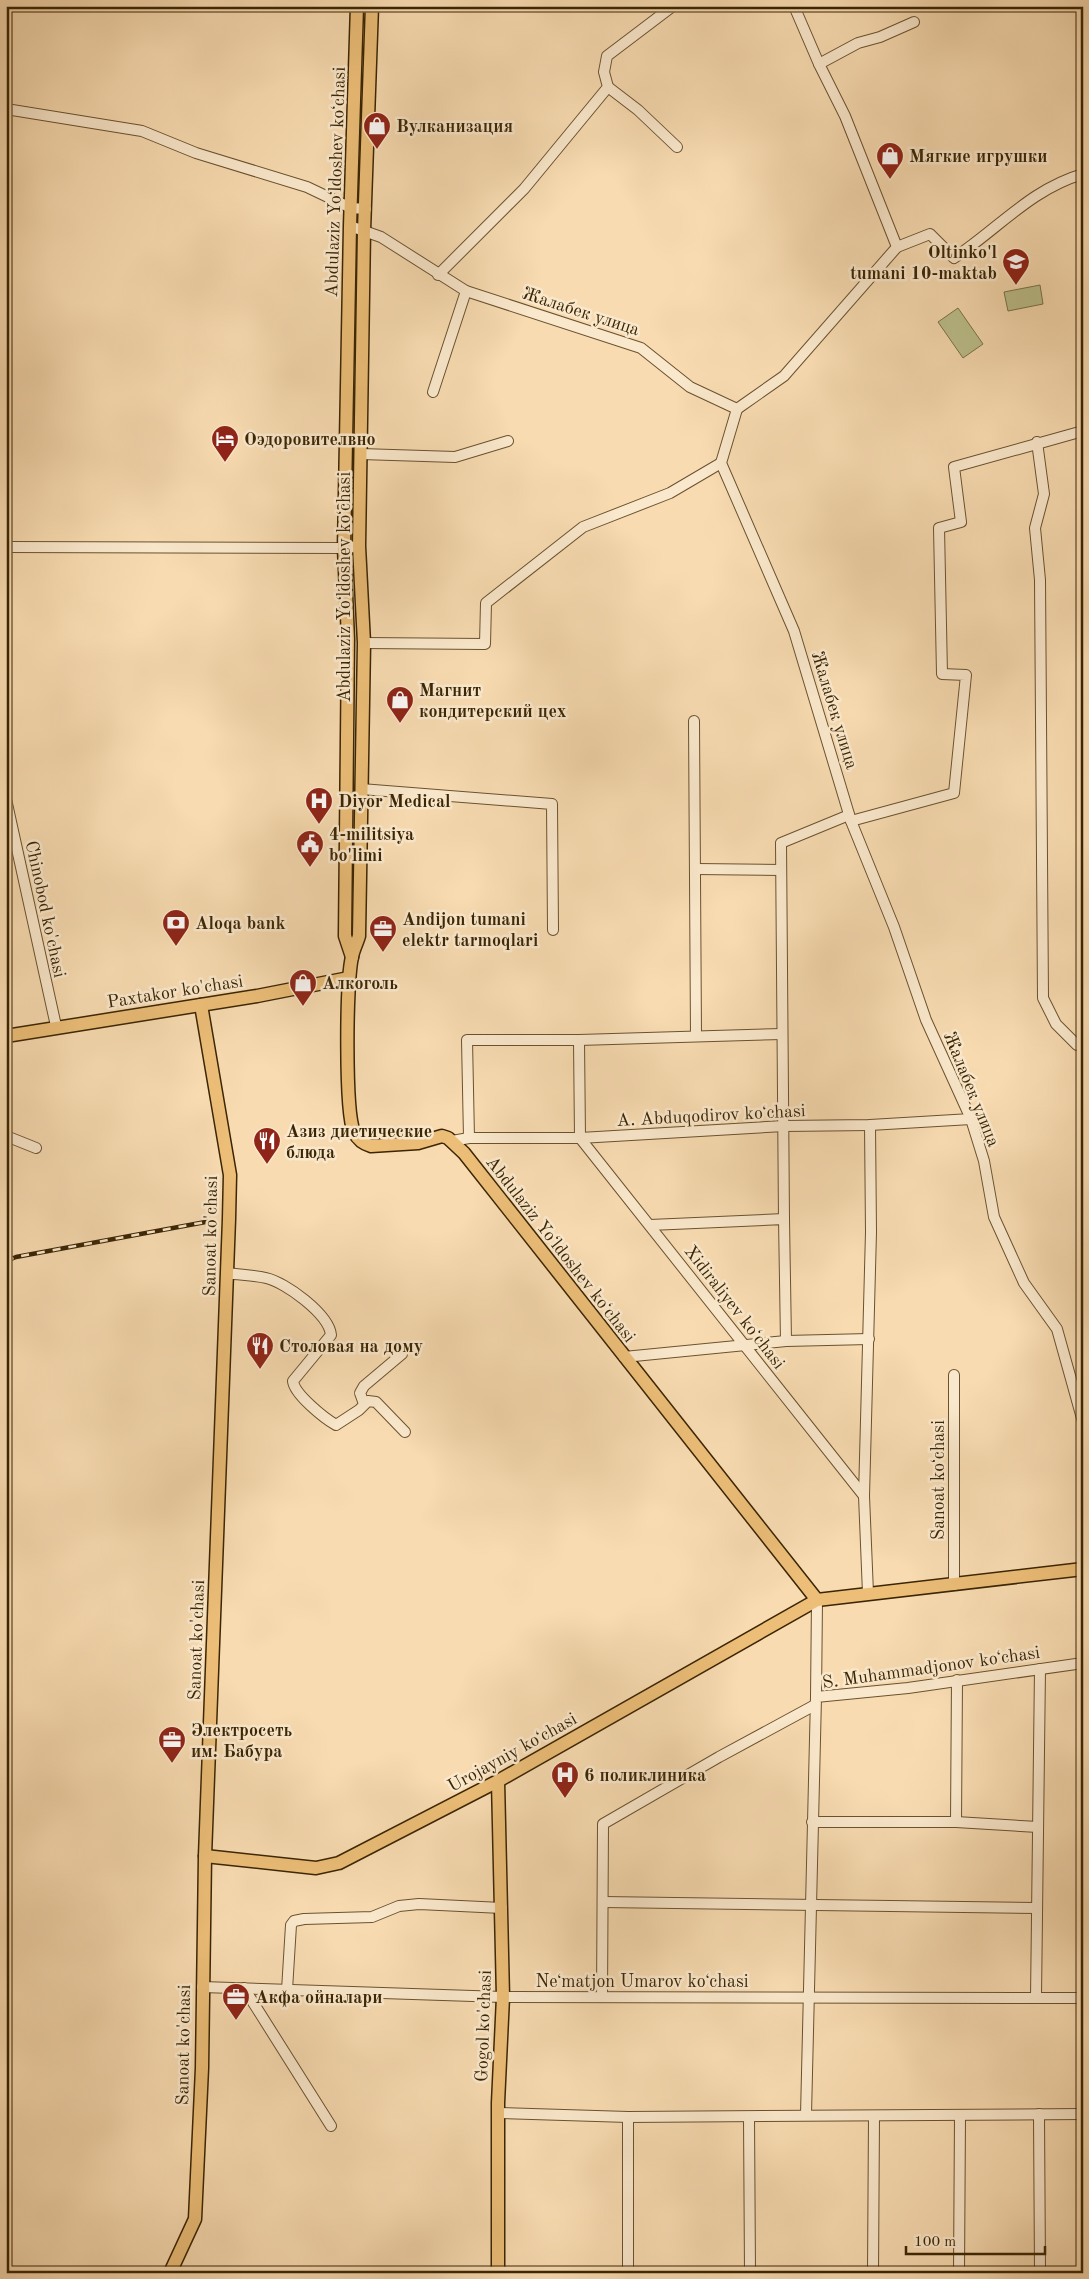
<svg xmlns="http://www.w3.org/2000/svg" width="1089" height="2279" viewBox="0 0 1089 2279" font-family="'Old Standard TT',serif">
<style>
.green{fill:#bcc08d;stroke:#7b7248}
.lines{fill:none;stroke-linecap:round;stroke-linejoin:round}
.minor-casing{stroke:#6a522f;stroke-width:12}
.major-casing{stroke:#3a2504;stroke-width:15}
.minor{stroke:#fae8cc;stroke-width:10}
.major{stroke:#ecbe78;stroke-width:12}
.rail-casing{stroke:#3a2504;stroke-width:4.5}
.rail{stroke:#fae8cc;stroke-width:2.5;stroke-dasharray:8;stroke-linecap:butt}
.labels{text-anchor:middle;stroke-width:5;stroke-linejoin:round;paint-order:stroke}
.poi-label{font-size:18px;font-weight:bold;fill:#3a2504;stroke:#fae8cc;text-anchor:start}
.street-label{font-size:18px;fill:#3a2504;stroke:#fae8cc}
</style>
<rect width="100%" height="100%" fill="#f8dbb1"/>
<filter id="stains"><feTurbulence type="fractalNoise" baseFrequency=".004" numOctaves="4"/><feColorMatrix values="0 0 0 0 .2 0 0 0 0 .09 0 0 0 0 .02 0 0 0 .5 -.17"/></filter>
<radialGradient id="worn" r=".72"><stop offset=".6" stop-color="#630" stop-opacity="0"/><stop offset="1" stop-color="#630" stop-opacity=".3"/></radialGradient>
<g class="green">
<path d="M1040 285 1043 304 1008 311 1004 292Z"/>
<path d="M958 308 983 344 963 358 938 322Z"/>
</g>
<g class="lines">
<defs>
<g id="minor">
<path d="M819 64 858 43 880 37 914 22"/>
<path d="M608 87 638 110 677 147"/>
<path d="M6 109 142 131 196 153 307 187 351 208 366 209"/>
<path d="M350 226 381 237 466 291 641 348 690 387 737 409 721 463 794 631 851 821 894 927 926 1020 971 1119 984 1161 994 1217 1024 1283 1057 1329 1083 1422"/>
<path d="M897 247 930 234 954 258C998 229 1031 189 1083 174"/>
<path d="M438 275 524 189 608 87 604 72 607 56 673 6"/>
<path d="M433 392 466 291"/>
<path d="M737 409 784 376 897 247 845 116 819 64 794 6"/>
<path d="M1037 442 1044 494 1035 528 1040 580 1043 998 1056 1024 1077 1045"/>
<path d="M361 454 455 457 508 441"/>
<path d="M6 547 344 548 359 546"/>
<path d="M364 643 485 644 486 603 583 527 670 493 721 463"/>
<path d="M694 721 696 1036"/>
<path d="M361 789 552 804 553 930"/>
<path d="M6 799 56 1026"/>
<path d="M851 821 954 793 966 675 942 674 939 528 961 522 954 467 1083 431"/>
<path d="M696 869 781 870"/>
<path d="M579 1040 580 1138 864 1496"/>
<path d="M6 1136 36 1148"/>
<path d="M469 1138 467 1040H579L782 1034"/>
<path d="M452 1141 469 1138H580L784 1126 870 1125 971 1119"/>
<path d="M784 1219 781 843 849 815"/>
<path d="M650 1225 784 1219 786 1341"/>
<path d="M227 1273C239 1275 253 1275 266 1278 285 1282 329 1314 331 1335L293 1381C294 1394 324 1418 336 1425L359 1410 368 1401 376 1402 405 1432"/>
<path d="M624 1357 786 1341 869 1339"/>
<path d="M954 1375V1585"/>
<path d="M364 1404 360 1393 364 1386 402 1354"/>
<path d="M868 1593 864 1496 871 1232 870 1125"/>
<path d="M816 1697 817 1600"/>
<path d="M812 1822H956L1038 1827"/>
<path d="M956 1822 957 1680"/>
<path d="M603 1902 1037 1908"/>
<path d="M202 1987 503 1997 1083 1998"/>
<path d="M244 1988 331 2126"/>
<path d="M287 1990 291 1925 294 1921 304 1919 372 1917 399 1906 419 1904 502 1908"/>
<path d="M602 1997 603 1824 719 1757 815 1705"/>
<path d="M1036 1998 1040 1669"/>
<path d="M499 2113 628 2117 1083 2114"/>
<path d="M1039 2114 1040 2273"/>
<path d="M806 2115 816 1697 908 1688 1083 1663"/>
<path d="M628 2117V2273"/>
<path d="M749 2117 750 2273"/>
<path d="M873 2273 874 2116"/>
<path d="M959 2273 960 2115"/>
</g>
<g id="major">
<path d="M372 6 364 231 359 546 364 643 359 936C357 943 353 950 352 957 346 982 345 1112 354 1132 358 1140 364 1144 371 1146L418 1143 442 1136 448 1138 464 1153 817 1600"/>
<path d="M352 957 345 936 348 639 344 548 350 226 357 6"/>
<path d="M6 1036 257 996 349 978"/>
<path d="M205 1856 316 1868 339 1863 498 1781 817 1600 1083 1569"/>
<path d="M170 2273 195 2219 202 2068 205 1856 229 1219 230 1175 201 1005"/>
<path d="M498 2273V2103L503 1997 498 1781"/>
</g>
</defs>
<use href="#minor" class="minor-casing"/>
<use href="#major" class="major-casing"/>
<use href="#minor" class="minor"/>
<use href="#major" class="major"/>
<defs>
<path id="rail" d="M6 1261 16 1257 211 1221"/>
</defs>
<use href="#rail" class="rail-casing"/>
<use href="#rail" class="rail"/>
</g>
<defs>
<symbol id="shop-pin" viewBox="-11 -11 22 30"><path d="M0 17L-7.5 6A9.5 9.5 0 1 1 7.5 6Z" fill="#8f2418" stroke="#fae8cc"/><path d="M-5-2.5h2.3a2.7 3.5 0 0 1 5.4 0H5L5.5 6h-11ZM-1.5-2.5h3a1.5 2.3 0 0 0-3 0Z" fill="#fff"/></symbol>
<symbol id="school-pin" viewBox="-11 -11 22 30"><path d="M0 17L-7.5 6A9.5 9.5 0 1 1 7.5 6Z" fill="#8f2418" stroke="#fae8cc"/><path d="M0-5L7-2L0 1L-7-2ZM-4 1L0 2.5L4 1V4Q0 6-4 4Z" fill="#fff"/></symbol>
<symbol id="hotel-pin" viewBox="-11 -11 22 30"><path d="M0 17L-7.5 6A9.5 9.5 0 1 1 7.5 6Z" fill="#8f2418" stroke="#fae8cc"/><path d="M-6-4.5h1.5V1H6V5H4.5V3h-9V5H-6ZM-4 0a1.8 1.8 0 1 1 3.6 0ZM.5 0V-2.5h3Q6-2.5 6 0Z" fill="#fff"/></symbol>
<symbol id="hospital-pin" viewBox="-11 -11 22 30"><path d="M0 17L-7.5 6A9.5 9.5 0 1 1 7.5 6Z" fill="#8f2418" stroke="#fae8cc"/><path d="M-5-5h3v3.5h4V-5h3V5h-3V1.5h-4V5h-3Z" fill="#fff"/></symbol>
<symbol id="civic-pin" viewBox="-11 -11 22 30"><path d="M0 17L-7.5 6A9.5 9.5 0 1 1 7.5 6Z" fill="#8f2418" stroke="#fae8cc"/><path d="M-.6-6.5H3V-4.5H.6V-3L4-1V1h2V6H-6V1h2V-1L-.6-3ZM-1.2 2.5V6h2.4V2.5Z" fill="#fff"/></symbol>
<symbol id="bank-pin" viewBox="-11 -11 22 30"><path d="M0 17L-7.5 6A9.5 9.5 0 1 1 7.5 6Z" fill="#8f2418" stroke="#fae8cc"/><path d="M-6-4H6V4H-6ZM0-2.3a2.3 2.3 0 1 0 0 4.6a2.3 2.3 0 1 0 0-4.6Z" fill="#fff"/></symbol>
<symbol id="office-pin" viewBox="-11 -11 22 30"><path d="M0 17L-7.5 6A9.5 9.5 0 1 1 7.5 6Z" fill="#8f2418" stroke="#fae8cc"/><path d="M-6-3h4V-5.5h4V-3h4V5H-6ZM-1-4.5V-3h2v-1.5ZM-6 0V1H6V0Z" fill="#fff"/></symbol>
<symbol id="restaurant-pin" viewBox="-11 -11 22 30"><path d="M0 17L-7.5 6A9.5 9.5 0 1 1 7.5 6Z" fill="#8f2418" stroke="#fae8cc"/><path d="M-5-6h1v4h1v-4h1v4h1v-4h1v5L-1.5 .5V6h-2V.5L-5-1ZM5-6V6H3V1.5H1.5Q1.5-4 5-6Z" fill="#fff"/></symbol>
</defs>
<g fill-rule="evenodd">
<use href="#shop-pin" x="361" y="110" width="32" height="43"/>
<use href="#shop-pin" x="874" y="140" width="32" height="43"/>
<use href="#school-pin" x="1000" y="246" width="32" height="43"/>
<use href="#hotel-pin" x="209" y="423" width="32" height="43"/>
<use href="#shop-pin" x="384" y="684" width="32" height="43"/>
<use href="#hospital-pin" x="303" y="785" width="32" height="43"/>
<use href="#civic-pin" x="294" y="828" width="32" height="43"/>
<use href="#bank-pin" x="160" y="907" width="32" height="43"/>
<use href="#office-pin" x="367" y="913" width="32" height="43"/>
<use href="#shop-pin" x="287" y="967" width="32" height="43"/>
<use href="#restaurant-pin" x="251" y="1125" width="32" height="43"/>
<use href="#restaurant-pin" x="244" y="1330" width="32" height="43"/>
<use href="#office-pin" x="156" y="1724" width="32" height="43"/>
<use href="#hospital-pin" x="549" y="1759" width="32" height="43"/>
<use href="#office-pin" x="220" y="1981" width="32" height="43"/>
</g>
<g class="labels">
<g class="poi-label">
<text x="396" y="132">Вулканизация</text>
<text x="909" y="162">Мягкие игрушки</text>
<text x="997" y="258" text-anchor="end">Oltinko'l<tspan x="997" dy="21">tumani 10-maktab</tspan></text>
<text x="244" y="445">Оэдоровителвно</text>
<text x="419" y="696">Магнит<tspan x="419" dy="21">кондитерский цех</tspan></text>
<text x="338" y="807">Diyor Medical</text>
<text x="329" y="840">4-militsiya<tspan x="329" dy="21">bo'limi</tspan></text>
<text x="402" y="925">Andijon tumani<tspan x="402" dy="21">elektr tarmoqlari</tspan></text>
<text x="195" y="929">Aloqa bank</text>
<text x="322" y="989">Алкоголь</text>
<text x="286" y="1137">Азиз диетические<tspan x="286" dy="21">блюда</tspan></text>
<text x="279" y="1352">Столовая на дому</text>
<text x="191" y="1736">Электросеть<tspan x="191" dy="21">им. Бабура</tspan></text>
<text x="584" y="1781">6 поликлиника</text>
<text x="255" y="2003">Акфа ойналари</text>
</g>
<g class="street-label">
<text transform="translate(335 182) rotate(-88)" y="6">Abdulaziz Yoʻldoshev koʻchasi</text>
<text transform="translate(581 311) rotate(18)" y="6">Жалабек улица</text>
<text transform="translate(344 587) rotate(-90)" y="6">Abdulaziz Yoʻldoshev koʻchasi</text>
<text transform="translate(835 710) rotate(73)" y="6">Жалабек улица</text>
<text transform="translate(46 909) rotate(78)" y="6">Chinobod ko'chasi</text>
<text transform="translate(175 991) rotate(-9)" y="6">Paxtakor ko'chasi</text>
<text transform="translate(972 1089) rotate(68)" y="6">Жалабек улица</text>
<text transform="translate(711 1115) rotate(-3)" y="6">A. Abduqodirov koʻchasi</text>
<text transform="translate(210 1236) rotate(-89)" y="6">Sanoat ko'chasi</text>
<text transform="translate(561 1249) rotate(52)" y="6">Abdulaziz Yoʻldoshev koʻchasi</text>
<text transform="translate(735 1307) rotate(52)" y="6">Xidiraliyev koʻchasi</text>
<text transform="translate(938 1480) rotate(-90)" y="6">Sanoat koʻchasi</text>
<text transform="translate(196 1640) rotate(-88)" y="6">Sanoat ko'chasi</text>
<text transform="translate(931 1667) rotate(-8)" y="6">S. Muhammadjonov koʻchasi</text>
<text transform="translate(512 1752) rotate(-29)" y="6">Urоjayniy koʻchasi</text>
<text x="642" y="1987">Neʻmatjon Umarov koʻchasi</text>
<text transform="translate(483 2026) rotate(-88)" y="6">Gogol ko'chasi</text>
<text transform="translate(183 2045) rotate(-89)" y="6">Sanoat ko'chasi</text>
</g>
</g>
<rect width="1089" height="2279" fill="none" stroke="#f8dbb1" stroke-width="25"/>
<rect x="8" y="8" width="1074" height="2264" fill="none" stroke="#3a2504" stroke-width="2.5"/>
<rect x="12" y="12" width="1064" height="2254" fill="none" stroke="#3a2504"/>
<path d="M906 2246v8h139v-8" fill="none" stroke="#3a2504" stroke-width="2.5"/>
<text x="914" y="2246" font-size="15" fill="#3a2504" stroke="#fae8cc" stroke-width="4" paint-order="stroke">100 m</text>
<rect width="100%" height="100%" filter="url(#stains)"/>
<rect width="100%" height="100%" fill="url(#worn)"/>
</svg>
